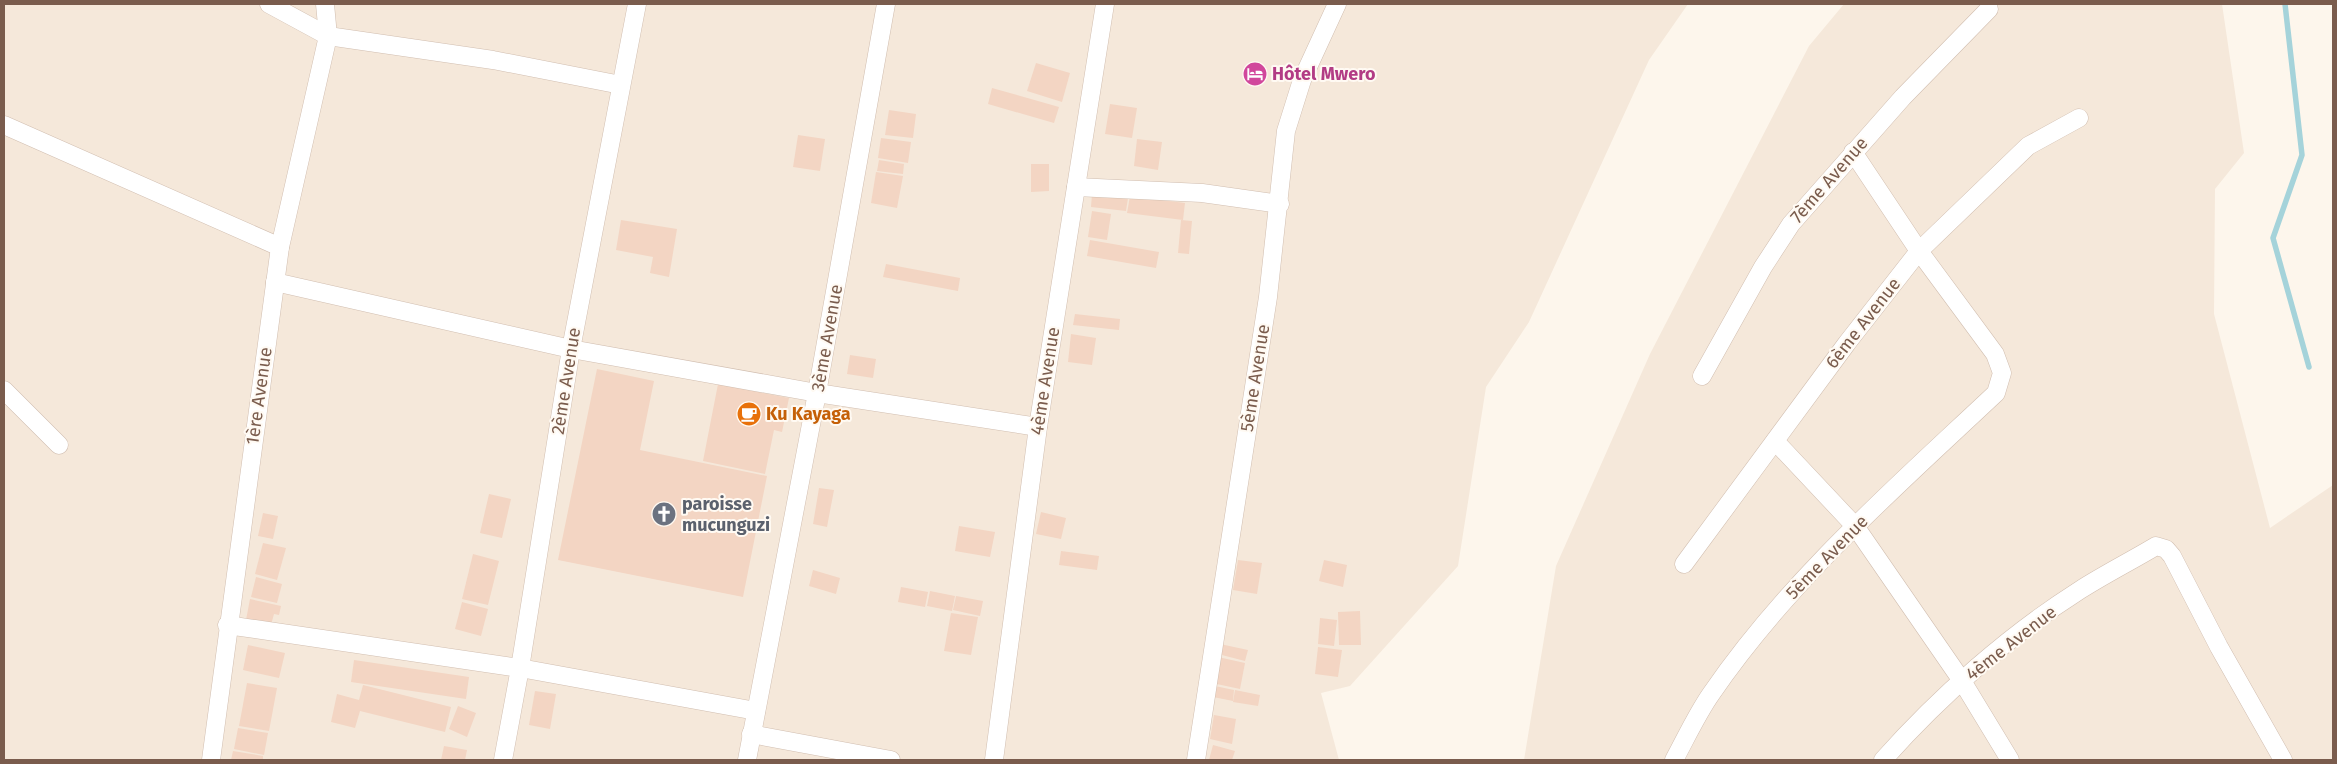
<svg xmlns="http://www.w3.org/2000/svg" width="2337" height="764" viewBox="0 0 2337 764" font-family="'Fira Sans',sans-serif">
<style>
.residential{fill:#f5e8da}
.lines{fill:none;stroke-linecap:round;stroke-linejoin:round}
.stream{stroke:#a5d3da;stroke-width:5.5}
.building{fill:#f3d5c3}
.minor-casing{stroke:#d1beb0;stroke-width:19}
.minor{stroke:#fff;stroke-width:18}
.labels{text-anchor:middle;stroke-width:4;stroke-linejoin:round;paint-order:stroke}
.hotel-label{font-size:18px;font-weight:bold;fill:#b23c85;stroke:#fffaf3;text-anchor:start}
.street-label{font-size:18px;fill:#7a5c4d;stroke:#fffaf3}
.food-label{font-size:18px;font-weight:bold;fill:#c56008;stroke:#fffaf3;text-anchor:start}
.worship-label{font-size:18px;font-weight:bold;fill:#5b616d;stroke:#fffaf3;text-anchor:start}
</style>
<rect width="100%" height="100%" fill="#fdf6ec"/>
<g class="residential">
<path d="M4 4H1688L1649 60 1529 322 1486 387 1458 566 1350 686 1321 693 1339 760H4Z"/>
<path d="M1844 4H2222L2244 153 2215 189 2214 314 2270 528 2333 485V760H1524L1556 566 1650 354 1809 46Z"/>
</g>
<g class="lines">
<path class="stream" d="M2285 4 2302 155 2273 238 2309 367"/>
</g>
<g class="building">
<path d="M1036 63 1070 73 1062 102 1027 91Z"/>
<path d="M992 88 1059 107 1054 123 988 104Z"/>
<path d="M1110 104 1137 108 1132 138 1105 134Z"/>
<path d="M889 110 916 114 913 138 885 135Z"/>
<path d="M798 135 825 139 820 171 793 167Z"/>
<path d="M881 138 911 142 908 163 878 158Z"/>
<path d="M1137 139 1162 142 1158 170 1134 166Z"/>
<path d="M879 160 904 164 903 174 877 171Z"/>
<path d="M1031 164H1049V191L1031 192Z"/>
<path d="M876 172 903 176 897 208 871 203Z"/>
<path d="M1092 194 1128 198 1126 211 1091 207Z"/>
<path d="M1130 196 1185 203 1183 220 1127 213Z"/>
<path d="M1092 211 1111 214 1107 240 1088 237Z"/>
<path d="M621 220 677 229 669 277 650 273 653 257 616 250Z"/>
<path d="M1181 220 1192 221 1189 254 1178 253Z"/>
<path d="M1090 240 1159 252 1156 268 1087 256Z"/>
<path d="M886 264 960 278 958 291 883 277Z"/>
<path d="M1075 314 1120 319 1119 330 1073 325Z"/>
<path d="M1071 334 1096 338 1092 365 1068 362Z"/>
<path d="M850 355 876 359 873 378 847 374Z"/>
<path d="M597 369 654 381 640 450 767 476 743 597 558 560Z"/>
<path d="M718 384 789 398 782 432 774 430 765 474 703 461Z"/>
<path d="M819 488 834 490 827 527 813 524Z"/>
<path d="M489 494 511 499 502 538 480 533Z"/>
<path d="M1041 512 1066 518 1061 539 1036 534Z"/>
<path d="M263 513 278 516 273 539 258 536Z"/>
<path d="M959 526 995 532 990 557 955 551Z"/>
<path d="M263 543 286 548 277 580 255 574Z"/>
<path d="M1061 551 1099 556 1097 570 1059 565Z"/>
<path d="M473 554 499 561 488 605 462 599Z"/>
<path d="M1238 560 1262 563 1257 594 1233 590Z"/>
<path d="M1324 560 1347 565 1343 587 1319 581Z"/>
<path d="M813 570 840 578 836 594 809 586Z"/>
<path d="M256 577 282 584 277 603 251 597Z"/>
<path d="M901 587 928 592 925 607 898 602Z"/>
<path d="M930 591 955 596 952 611 927 606Z"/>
<path d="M956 596 983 601 980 616 953 610Z"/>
<path d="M250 599 281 606 279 615 274 614 271 625 246 620Z"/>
<path d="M462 602 488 609 481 636 455 629Z"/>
<path d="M1360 611 1361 645H1339L1338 612Z"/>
<path d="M951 613 978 617 971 655 944 651Z"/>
<path d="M1320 618 1337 620 1334 646 1318 644Z"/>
<path d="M1220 644 1248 650 1245 661 1218 654Z"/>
<path d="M248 645 285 653 279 678 243 670Z"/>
<path d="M1318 647 1342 650 1338 677 1315 674Z"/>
<path d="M1218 657 1245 663 1240 689 1212 683Z"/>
<path d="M354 660 469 677 466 699 351 682Z"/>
<path d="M247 683 277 688 269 731 239 726Z"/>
<path d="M363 685 451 707 445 732 360 711 355 728 331 722 337 694 359 700Z"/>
<path d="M1210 685 1234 690 1233 701 1208 696Z"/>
<path d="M1235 690 1260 695 1258 706 1233 702Z"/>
<path d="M535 691 556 694 550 729 529 725Z"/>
<path d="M458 706 476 713 467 737 449 729Z"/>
<path d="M1214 715 1236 719 1232 744 1210 739Z"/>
<path d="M238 728 268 733 264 755 234 749Z"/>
<path d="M1213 745 1235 751 1232 760H1209Z"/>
<path d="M444 746 467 750 465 760H441Z"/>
<path d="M233 751 263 756V760H231Z"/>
</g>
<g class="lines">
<defs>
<g id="minor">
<path d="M269 4 328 36 493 60 621 85"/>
<path d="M4 125 280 247"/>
<path d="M1076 187 1202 193 1280 204"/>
<path d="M275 282 571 349 817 393 1038 427"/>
<path d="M1702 376 1763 267 1791 224 1903 97 1989 9"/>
<path d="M4 390 59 445"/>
<path d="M1775 441 1855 526 1962 681 2010 760"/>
<path d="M1684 564 1847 343 1919 251 2028 146 2079 118"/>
<path d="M227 625 520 668 756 711"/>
<path d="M751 734 891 760"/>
<path d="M211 760 280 247 328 36 325 4"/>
<path d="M503 760 520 668 571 349 637 4"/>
<path d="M747 760 817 393 886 4"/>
<path d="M994 760 1038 427 1105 4"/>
<path d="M1196 760 1268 297 1286 131 1302 80 1337 4"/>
<path d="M1674 760C1686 738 1697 714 1711 694 1789 580 1896 487 1996 393L2002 373 1995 354 1919 251 1853 152"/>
<path d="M1883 760C1939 697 2009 635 2080 590 2105 574 2131 561 2156 546L2166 549 2172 556 2219 647 2283 760"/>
</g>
</defs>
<use href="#minor" class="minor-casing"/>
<use href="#minor" class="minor"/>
</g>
<defs>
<symbol id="hotel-disc" viewBox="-11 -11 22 22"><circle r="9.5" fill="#d1479c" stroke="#fffaf3"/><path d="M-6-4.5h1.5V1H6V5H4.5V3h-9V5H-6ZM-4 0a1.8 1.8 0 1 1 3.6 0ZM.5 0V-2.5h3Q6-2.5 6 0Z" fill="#fff"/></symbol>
<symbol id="cafe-disc" viewBox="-11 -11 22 22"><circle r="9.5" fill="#e8710a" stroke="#fffaf3"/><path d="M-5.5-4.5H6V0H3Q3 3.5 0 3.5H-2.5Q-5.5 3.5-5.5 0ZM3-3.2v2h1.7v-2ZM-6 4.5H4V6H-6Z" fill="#fff"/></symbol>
<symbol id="church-disc" viewBox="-11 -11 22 22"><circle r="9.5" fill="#6b7280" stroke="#fffaf3"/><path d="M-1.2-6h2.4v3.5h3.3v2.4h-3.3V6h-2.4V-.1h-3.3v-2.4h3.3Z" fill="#fff"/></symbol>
</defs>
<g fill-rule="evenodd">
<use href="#hotel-disc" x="1241" y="60" width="28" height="28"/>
<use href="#cafe-disc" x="735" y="400" width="28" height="28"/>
<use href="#church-disc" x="650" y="500" width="28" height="28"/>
</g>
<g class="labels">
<g class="hotel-label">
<text x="1272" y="80">Hôtel Mwero</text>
</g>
<g class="street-label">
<text transform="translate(1829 180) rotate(-49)" y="6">7ème Avenue</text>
<text transform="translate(1863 323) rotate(-52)" y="6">6ème Avenue</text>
<text transform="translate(827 338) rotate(-80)" y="6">3ème Avenue</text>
<text transform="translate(1255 378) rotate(-81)" y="6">5ème Avenue</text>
<text transform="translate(566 381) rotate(-81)" y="6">2ème Avenue</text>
<text transform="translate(1045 381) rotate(-81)" y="6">4ème Avenue</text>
<text transform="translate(259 396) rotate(-82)" y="6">1ère Avenue</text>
<text transform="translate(1827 557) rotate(-46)" y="6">5ème Avenue</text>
<text transform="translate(2011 643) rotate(-38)" y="6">4ème Avenue</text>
</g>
<g class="food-label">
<text x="766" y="420">Ku Kayaga</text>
</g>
<g class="worship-label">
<text x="682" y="510">paroisse<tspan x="682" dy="21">mucunguzi</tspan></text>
</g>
</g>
<rect width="2337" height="764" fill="none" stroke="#7a5c4d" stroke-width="10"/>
</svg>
